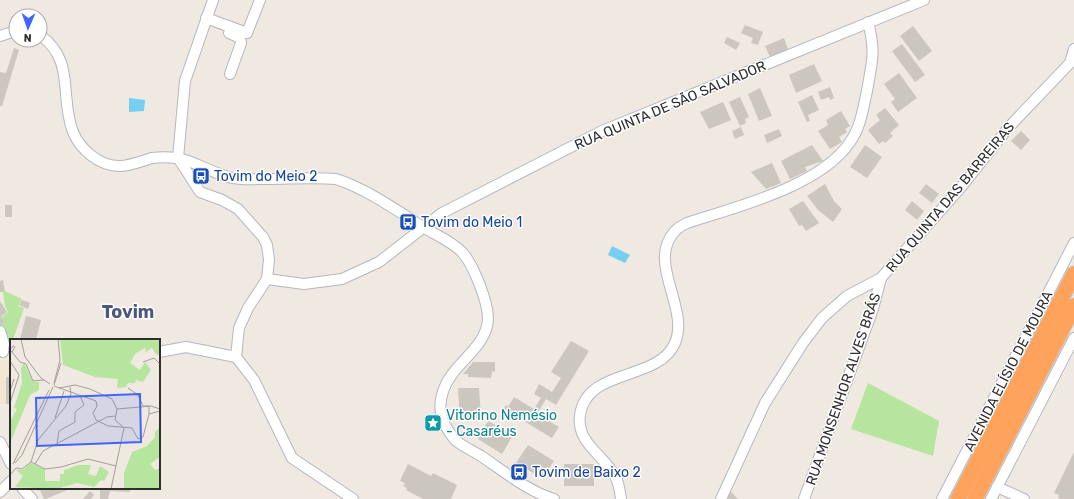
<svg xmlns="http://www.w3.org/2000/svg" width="1074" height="499" viewBox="0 0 1074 499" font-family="Rubik,sans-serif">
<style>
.education{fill:#f0e6d1}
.green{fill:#b6e59e}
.water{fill:#75cff0}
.building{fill:#cbc7bf}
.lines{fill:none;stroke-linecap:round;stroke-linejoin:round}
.minor-casing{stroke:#b4b7c1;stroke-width:12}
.highway-casing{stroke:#c9c9c9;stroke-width:17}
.minor{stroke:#fff;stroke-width:10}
.highway{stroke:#ffa35c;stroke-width:15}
.labels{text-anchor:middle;stroke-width:3;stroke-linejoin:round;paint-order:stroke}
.street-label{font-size:14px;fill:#2e2e2e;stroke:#fff}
.transit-label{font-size:14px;fill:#164399;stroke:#fff;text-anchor:start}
.culture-label{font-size:14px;fill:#0d838f;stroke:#fff;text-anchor:start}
.district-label{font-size:18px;font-weight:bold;fill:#4d5680;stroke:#fff}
.inset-road{fill:none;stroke:#a29e99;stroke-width:1}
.view{fill:#4264fb;fill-opacity:0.15;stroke:#4264fb;stroke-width:2}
.inset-edge{fill:none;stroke:#2e2e2e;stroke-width:2}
</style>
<rect width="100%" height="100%" fill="#efe9e1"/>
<path class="education" d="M0 360 11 361V404H0Z"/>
<g class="green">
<path d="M5 291 22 299 18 306 24 308 13 340H11V344L0 325 5 322 2 316 8 312 5 306 3 292Z"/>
<path d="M868 383 939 421 933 456 851 429Z"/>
</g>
<g class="water">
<path d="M129 98 145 100 144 111 129 112Z"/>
<path d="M612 246 630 255 625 263 608 255Z"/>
</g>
<g class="building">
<path d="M745 25 763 32 758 45 751 43 753 38 741 33Z"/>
<path d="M913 26 932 51 919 61 900 36Z"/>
<path d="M727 37 740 43 736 50 724 43Z"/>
<path d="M784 38 788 49 770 57 765 46Z"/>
<path d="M902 44 925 75 915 82 892 51Z"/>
<path d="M14 48 19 50 2 106H0V72L6 73Z"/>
<path d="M814 64 822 81 796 93 789 75Z"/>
<path d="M899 73 917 98 898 112 891 102 895 99 884 84Z"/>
<path d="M830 87 834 98 830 100 829 97 821 100 818 92Z"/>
<path d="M760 88 772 116 759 121 748 94Z"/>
<path d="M812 95 819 110 808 115 810 121 807 122 798 102Z"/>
<path d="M740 97 749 117 745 119 746 123 740 126 729 102Z"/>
<path d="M723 102 731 120 709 129 700 112Z"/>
<path d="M885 108 899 125 890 133 893 136 885 143 883 141 879 144 868 130 880 120 876 115Z"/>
<path d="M841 111 850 126 845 129 847 132 839 137 842 142 830 149 818 131 828 125 826 120Z"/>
<path d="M741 127 744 135 735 139 732 131Z"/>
<path d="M779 129 782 136 767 143 764 135Z"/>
<path d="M1021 131 1030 140 1021 150 1011 141Z"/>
<path d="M812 145 823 161 805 167 807 171 790 179 781 161Z"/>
<path d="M865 145 882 157 867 178 850 167Z"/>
<path d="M772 163 781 183 766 189 751 172Z"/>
<path d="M825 184 834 201 842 209 833 222 818 210 807 196Z"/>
<path d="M926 184 939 194 932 203 919 193Z"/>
<path d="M803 201 819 223 806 231 802 225 799 226 789 209Z"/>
<path d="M912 201 924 211 917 220 905 210Z"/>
<rect x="5" y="205" width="7" height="12"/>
<path d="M3 280 5 292H0V281Z"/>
<path d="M22 300 30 303 28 309 19 305Z"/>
<path d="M0 301 7 312 1 316 5 322 0 325Z"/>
<path d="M26 316 41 320 36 340 20 339Z"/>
<path d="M571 341 589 351 556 405 546 399 537 414 559 427 552 438 504 409 506 405 508 407 514 397 534 409 541 398 534 394 539 384 552 392 561 378 551 372Z"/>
<path d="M473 362H495V372L492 371 491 378 468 377V374H463Z"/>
<rect x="6" y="377" width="5" height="27"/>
<path d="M458 388H479L481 417 460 418Z"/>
<path d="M488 421 513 435 502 454 478 439Z"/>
<path d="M528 445 554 461 542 478 516 463Z"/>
<path d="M1074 452V499H1061L1058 498 1059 495 1054 493Z"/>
<path d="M408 464 431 476 433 473 457 485 451 499H423L406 490 407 488 403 486 405 483 400 481Z"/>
<rect x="564" y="464" width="30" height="22"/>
<path d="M37 488H72L46 499H44L40 490 38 491Z"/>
<path d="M100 488H130V492L110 491 108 499H100Z"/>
<path d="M729 490 738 499H724Z"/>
<path d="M90 491 94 495 91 499H83Z"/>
</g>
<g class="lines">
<defs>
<g id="minor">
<path d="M206 18 247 33 260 0"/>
<path d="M229 33 240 38 241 43 230 74"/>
<path d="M40 35C76 61 59 96 73 132 80 149 99 166 119 166 130 166 142 161 152 158 159 157 169 157 176 158 191 159 215 175 233 178 244 180 255 179 266 179 289 179 313 177 336 179 367 189 396 210 423 227 436 235 451 241 462 252 473 264 488 301 488 319 487 346 457 361 446 384 440 397 438 412 445 425 447 429 452 436 455 440 462 446 473 451 481 456 502 470 529 492 554 499"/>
<path d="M0 36 16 31"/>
<path d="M178 158 200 192 222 200 238 209 263 237 267 245 269 260 267 279 248 308 239 328 236 357"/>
<path d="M178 158 185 81 213 0"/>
<path d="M267 279 304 284 342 279 379 262 442 213 602 131 924 0"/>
<path d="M0 331 4 344 3 352"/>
<path d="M159 352 186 347 236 357 254 380 292 458 353 499"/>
<path d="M0 442 11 464"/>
<path d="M997 487 1024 499"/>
<path d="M22 488 32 499"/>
<path d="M0 492 11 481"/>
<path d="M621 499C620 491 619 483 615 476 603 454 576 443 580 415 587 367 658 382 675 343 690 308 646 262 675 231 678 228 683 225 687 223 736 207 821 186 850 142 861 127 863 108 867 91 872 61 876 52 868 22"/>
<path d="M721 499 765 403 803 343 822 318 847 296 881 278 962 186 1008 128 1070 63 1074 49"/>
<path d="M804 499 873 309 881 278"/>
<path d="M942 499 1074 243"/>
<path d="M991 499 1074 338"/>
</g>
<g id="highway">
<path d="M958 499 1074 274"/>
<path d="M975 499 1074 306"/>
</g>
</defs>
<use href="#minor" class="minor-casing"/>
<use href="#highway" class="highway-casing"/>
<use href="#minor" class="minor"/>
<use href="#highway" class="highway"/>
</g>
<defs>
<symbol id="bus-square" viewBox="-11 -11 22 22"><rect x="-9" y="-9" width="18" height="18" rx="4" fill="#1a4fb4" stroke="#fff"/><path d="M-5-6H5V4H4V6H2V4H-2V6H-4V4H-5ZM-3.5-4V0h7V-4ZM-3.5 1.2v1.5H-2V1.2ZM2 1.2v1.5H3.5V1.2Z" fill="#fff"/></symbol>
<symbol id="sight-square" viewBox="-11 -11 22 22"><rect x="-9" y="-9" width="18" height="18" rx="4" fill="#0f9aa8" stroke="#fff"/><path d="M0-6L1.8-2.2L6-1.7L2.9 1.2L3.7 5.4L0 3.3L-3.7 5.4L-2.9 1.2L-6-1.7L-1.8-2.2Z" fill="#fff"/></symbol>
</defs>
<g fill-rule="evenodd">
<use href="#bus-square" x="191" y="166" width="20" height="20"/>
<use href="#bus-square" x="398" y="212" width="20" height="20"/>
<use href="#sight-square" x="423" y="413" width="20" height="20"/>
<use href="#bus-square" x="509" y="462" width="20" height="20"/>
</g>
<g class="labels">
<g class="street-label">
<text transform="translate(670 105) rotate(-23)" y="5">RUA QUINTA DE SÃO SALVADOR</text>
<text transform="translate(950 197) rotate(-50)" y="5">RUA QUINTA DAS BARREIRAS</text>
<text transform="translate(1008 371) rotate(-63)" y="5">AVENIDA ELÍSIO DE MOURA</text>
<text transform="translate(843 389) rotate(-71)" y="5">RUA MONSENHOR ALVES BRÁS</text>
</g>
<g class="transit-label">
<text x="214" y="181">Tovim do Meio 2</text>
<text x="421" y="227">Tovim do Meio 1</text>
<text x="532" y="477">Tovim de Baixo 2</text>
</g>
<g class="culture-label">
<text x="446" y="420">Vitorino Nemésio<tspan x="446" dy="16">- Casaréus</tspan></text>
</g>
<g class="district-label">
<text x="128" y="318">Tovim</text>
</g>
</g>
<g transform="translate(10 339)">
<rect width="150" height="150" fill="#efe9e1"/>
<path d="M50 0H150V15L147 16 142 9 136 13 135 9 125 15 120 24 130 31 135 23 141 31 133 43 126 41 125 44H118L116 48 107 49 108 40 85 38 53 26ZM14 24 23 43H29V51L20 56 0 104V83L7 70 4 69 12 44 11 29ZM150 88V118L140 125 145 131 150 129V150H114V134L122 113 137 107 145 98V93ZM20 124 35 130V142H50V135H54V131L69 126H81L78 135 86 137 90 127 99 133 94 142 91 141 84 148 67 144 46 150 5 148 13 137 6 131H13Z" fill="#b6e59e"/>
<path class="inset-road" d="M11 0 15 18 31 39 40 45M3 7 5 8 2 13 0 11ZM2 13 10 23 16 25 23 42 34 41M0 22 9 36 0 64M133 23 144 19 150 25M44 44 50 21 48 0M44 46 51 24M44 47 86 62 87 67 83 74 86 81 98 87 122 89 128 100 133 98 139 75 150 72M49 49 65 46 80 50 102 60 107 70 141 67 150 70M118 49 128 56 133 67H139V75M0 52 4 40M107 70 105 81 113 88M45 79 54 52M47 104 49 92 65 83V73L74 66 70 57M21 123 28 101 56 67 61 55 60 48M5 124 12 116 43 48M3 125 39 51M25 125 33 112 97 78 105 77M0 136 6 129 12 130 21 123 35 130 51 128 78 120 106 127M101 150 114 89"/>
<path class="view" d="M130 55 131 103 27 107 26 59Z"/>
<rect width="150" height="150" class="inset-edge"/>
</g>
<g transform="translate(28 28) rotate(182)"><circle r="19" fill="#ffffff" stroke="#ababab"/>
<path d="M0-3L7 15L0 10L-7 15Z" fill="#4264fb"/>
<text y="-6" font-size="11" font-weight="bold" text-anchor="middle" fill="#2e2e2e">N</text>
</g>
</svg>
